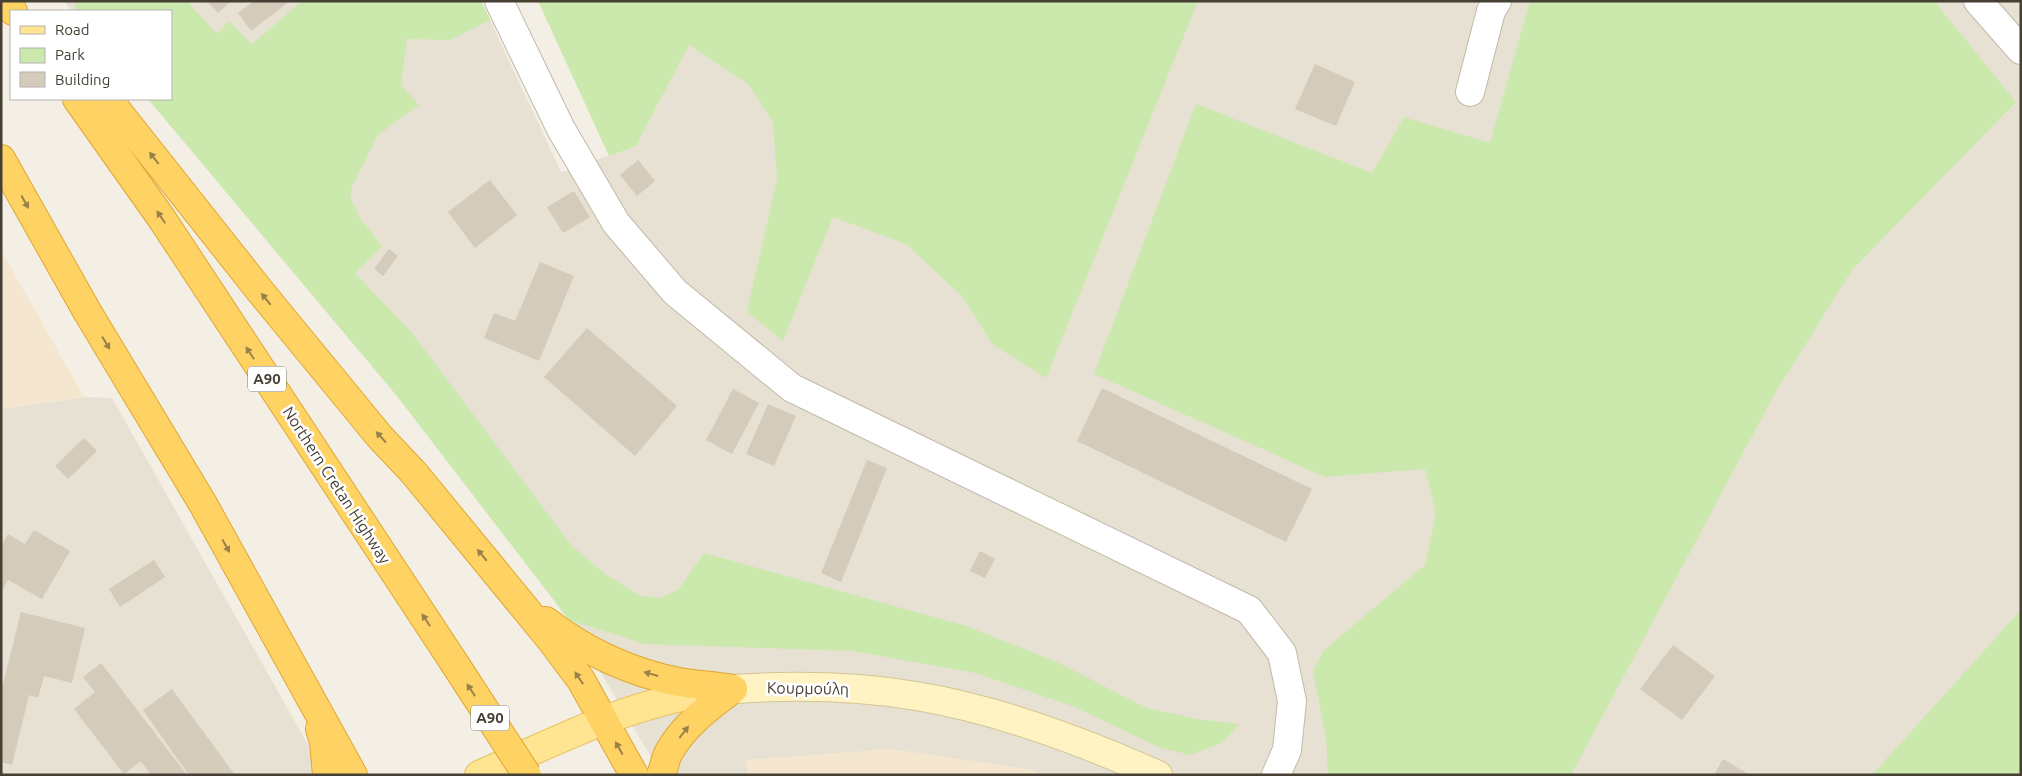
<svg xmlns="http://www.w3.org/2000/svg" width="2022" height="776" viewBox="0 0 2022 776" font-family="Ubuntu,sans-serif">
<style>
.residential{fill:#e7e1d3}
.commercial{fill:#f5e7cf}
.green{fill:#cbe8ad}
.building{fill:#d4cbba}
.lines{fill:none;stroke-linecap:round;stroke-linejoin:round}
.minor-casing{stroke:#c1baaa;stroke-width:30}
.secondary-casing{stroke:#d3c594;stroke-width:30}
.primary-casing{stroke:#e4c361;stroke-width:30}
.motorway-casing{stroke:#dea733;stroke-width:30}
.minor{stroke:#fff;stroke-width:28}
.secondary{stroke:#fff3c3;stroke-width:28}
.primary{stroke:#ffe492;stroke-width:28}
.motorway{stroke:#ffd264;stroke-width:28}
.motorway-bridge-casing{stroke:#dea733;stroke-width:30;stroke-linecap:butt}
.motorway-bridge{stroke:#ffd264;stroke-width:28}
.oneway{fill:#99814a}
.labels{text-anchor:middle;stroke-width:5;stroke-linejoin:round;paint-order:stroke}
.shield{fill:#fff;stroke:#7d7971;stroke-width:1}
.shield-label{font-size:15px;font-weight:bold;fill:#453f34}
.street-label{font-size:16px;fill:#453f34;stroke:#fff}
</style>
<rect width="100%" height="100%" fill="#f3efe5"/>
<g class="residential">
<path d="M64 1H481L561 172 636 146 710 4 783 1H2021V775H662L569 620 397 396 148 99H171V11H72Z"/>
<path d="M84 397 112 398 314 755V775H1V409Z"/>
</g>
<g class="commercial">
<path d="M1 250 84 397 1 409Z"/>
<path d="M891 749 1029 769 1043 775H748L745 760Z"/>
</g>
<g class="green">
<path d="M74 1H187L217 34 229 21 252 44 302 1H481L490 20 450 40 407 39 401 85 419 105 378 135 352 187 350 197 360 218 382 246 355 273 413 334 571 545 606 575 641 596 661 598 679 589 704 553 966 626 1057 662 1147 708 1197 719 1239 724 1222 743 1190 755 1158 747 1075 707 975 673 853 651 645 644 569 620 397 396 148 99H171V11H77Z"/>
<path d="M538 1H1198L1046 378 992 344 963 297 906 244 833 217 783 341 747 312 777 179 773 123 749 85 689 45 636 146 609 156Z"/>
<path d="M1530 1H1934L2016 102 1852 270 1775 393 1571 775H1328L1326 737 1313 672 1323 651 1425 565 1436 514 1425 469 1325 477 1094 374 1196 104 1372 173 1404 117 1490 143Z"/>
<path d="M2021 610V775H1872Z"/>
</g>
<g class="building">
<path d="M207 1H231L218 13Z"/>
<path d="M254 1H290L251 31 238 13Z"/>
<path d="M1315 64 1355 82 1336 126 1295 109Z"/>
<path d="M638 160 655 181 637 196 620 175Z"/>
<path d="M490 180 517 215 475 248 448 212Z"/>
<path d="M574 191 590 217 563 233 547 207Z"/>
<path d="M389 249 398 256 383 276 374 269Z"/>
<path d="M540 262 574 276 539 361 484 338 494 313 515 321Z"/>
<path d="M587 328 677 406 635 456 544 377Z"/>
<path d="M1102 388 1312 489 1286 542 1077 441Z"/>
<path d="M733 389 759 403 732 454 706 440Z"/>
<path d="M768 404 796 416 774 466 746 454Z"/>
<path d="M84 438 97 451 68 479 55 466Z"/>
<path d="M867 460 887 468 841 582 821 573Z"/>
<path d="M34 530 70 551 42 599 8 580 1 593V546L8 534 25 544Z"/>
<path d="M980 551 995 559 985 578 970 571Z"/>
<path d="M154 560 165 577 120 607 109 589Z"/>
<path d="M21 612 85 628 72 683 44 676 38 698 29 695 12 765 1 762V692Z"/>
<path d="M1673 645 1715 676 1682 720 1640 689Z"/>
<path d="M101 663 187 775H151L141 761 124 774 74 709 95 692 83 677Z"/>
<path d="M172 689 235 775H189L143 710Z"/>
<path d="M1723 759 1750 775H1714Z"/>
</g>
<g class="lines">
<defs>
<g id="minor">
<path d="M499 1 561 129 616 223 675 292 792 388 1249 610 1282 653 1292 701 1287 750 1276 775"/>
<path d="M1978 1 2021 50"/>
<path d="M1470 92 1491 11 1497 1"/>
</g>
<path id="secondary" d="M733 689C794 685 856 686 916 696 996 709 1084 742 1158 775"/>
<path id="primary" d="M479 775C556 741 632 701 717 691"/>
<g id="motorway">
<path d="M6 1 13 11"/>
<path d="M77 99 162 219 453 661"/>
<path d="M108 99 260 291 380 437 414 473 551 640 581 680 634 775"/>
<path d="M1 159 88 313 203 504 353 775"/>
<path d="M546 621C584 651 632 673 679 682 697 685 715 686 733 689"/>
<path d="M320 729 324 742 327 775"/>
<path d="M661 775C664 768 665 759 669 752 684 725 709 707 733 689"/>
</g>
</defs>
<use href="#minor" class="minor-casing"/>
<use href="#secondary" class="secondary-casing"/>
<use href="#primary" class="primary-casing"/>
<use href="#motorway" class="motorway-casing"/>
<use href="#minor" class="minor"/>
<use href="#secondary" class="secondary"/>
<use href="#primary" class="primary"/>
<use href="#motorway" class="motorway"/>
<defs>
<path id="motorway-bridge" d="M453 661 527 775"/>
</defs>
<use href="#motorway-bridge" class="motorway-bridge-casing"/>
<use href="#motorway-bridge" class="motorway-bridge"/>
</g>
<defs><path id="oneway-solid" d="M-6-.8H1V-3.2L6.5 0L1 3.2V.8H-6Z" transform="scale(1.25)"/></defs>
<g class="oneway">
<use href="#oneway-solid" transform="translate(154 158) rotate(-128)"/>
<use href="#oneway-solid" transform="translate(25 202) rotate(61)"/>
<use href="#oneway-solid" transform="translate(161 217) rotate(-124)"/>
<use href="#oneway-solid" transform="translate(266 299) rotate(-129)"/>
<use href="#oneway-solid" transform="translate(106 343) rotate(59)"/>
<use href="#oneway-solid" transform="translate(250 353) rotate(-123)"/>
<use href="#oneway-solid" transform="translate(381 437) rotate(-132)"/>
<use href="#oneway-solid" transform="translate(226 546) rotate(61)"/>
<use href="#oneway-solid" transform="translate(482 555) rotate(-130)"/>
<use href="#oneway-solid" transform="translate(426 620) rotate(-123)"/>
<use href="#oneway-solid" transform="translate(651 674) rotate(-164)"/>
<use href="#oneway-solid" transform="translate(579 678) rotate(-124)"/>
<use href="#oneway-solid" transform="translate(471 690) rotate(-123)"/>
<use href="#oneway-solid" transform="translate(684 732) rotate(-52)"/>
<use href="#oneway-solid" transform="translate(619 748) rotate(-119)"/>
</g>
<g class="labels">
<g class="shield">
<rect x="248" y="366.5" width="38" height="25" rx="4"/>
<rect x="471" y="705.5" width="38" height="25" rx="4"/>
</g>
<g class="shield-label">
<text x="267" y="384">Α90</text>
<text x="490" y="723">Α90</text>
</g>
<g class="street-label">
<text transform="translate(337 485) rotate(57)" y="6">Northern Cretan Highway</text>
<text transform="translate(808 688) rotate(1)" y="6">Κουρμούλη</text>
</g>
</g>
<rect width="2022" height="776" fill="none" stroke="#453f34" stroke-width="5"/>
<rect x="10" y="10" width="162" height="90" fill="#ffffff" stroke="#b5b2ae"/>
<rect x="20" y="26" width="25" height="8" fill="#ffe492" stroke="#b5b2ae"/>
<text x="55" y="35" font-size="15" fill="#453f34">Road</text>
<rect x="20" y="48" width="25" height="15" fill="#cbe8ad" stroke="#b5b2ae"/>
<text x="55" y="60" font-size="15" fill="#453f34">Park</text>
<rect x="20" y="72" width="25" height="15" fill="#d4cbba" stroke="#b5b2ae"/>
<text x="55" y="85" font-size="15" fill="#453f34">Building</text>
</svg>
